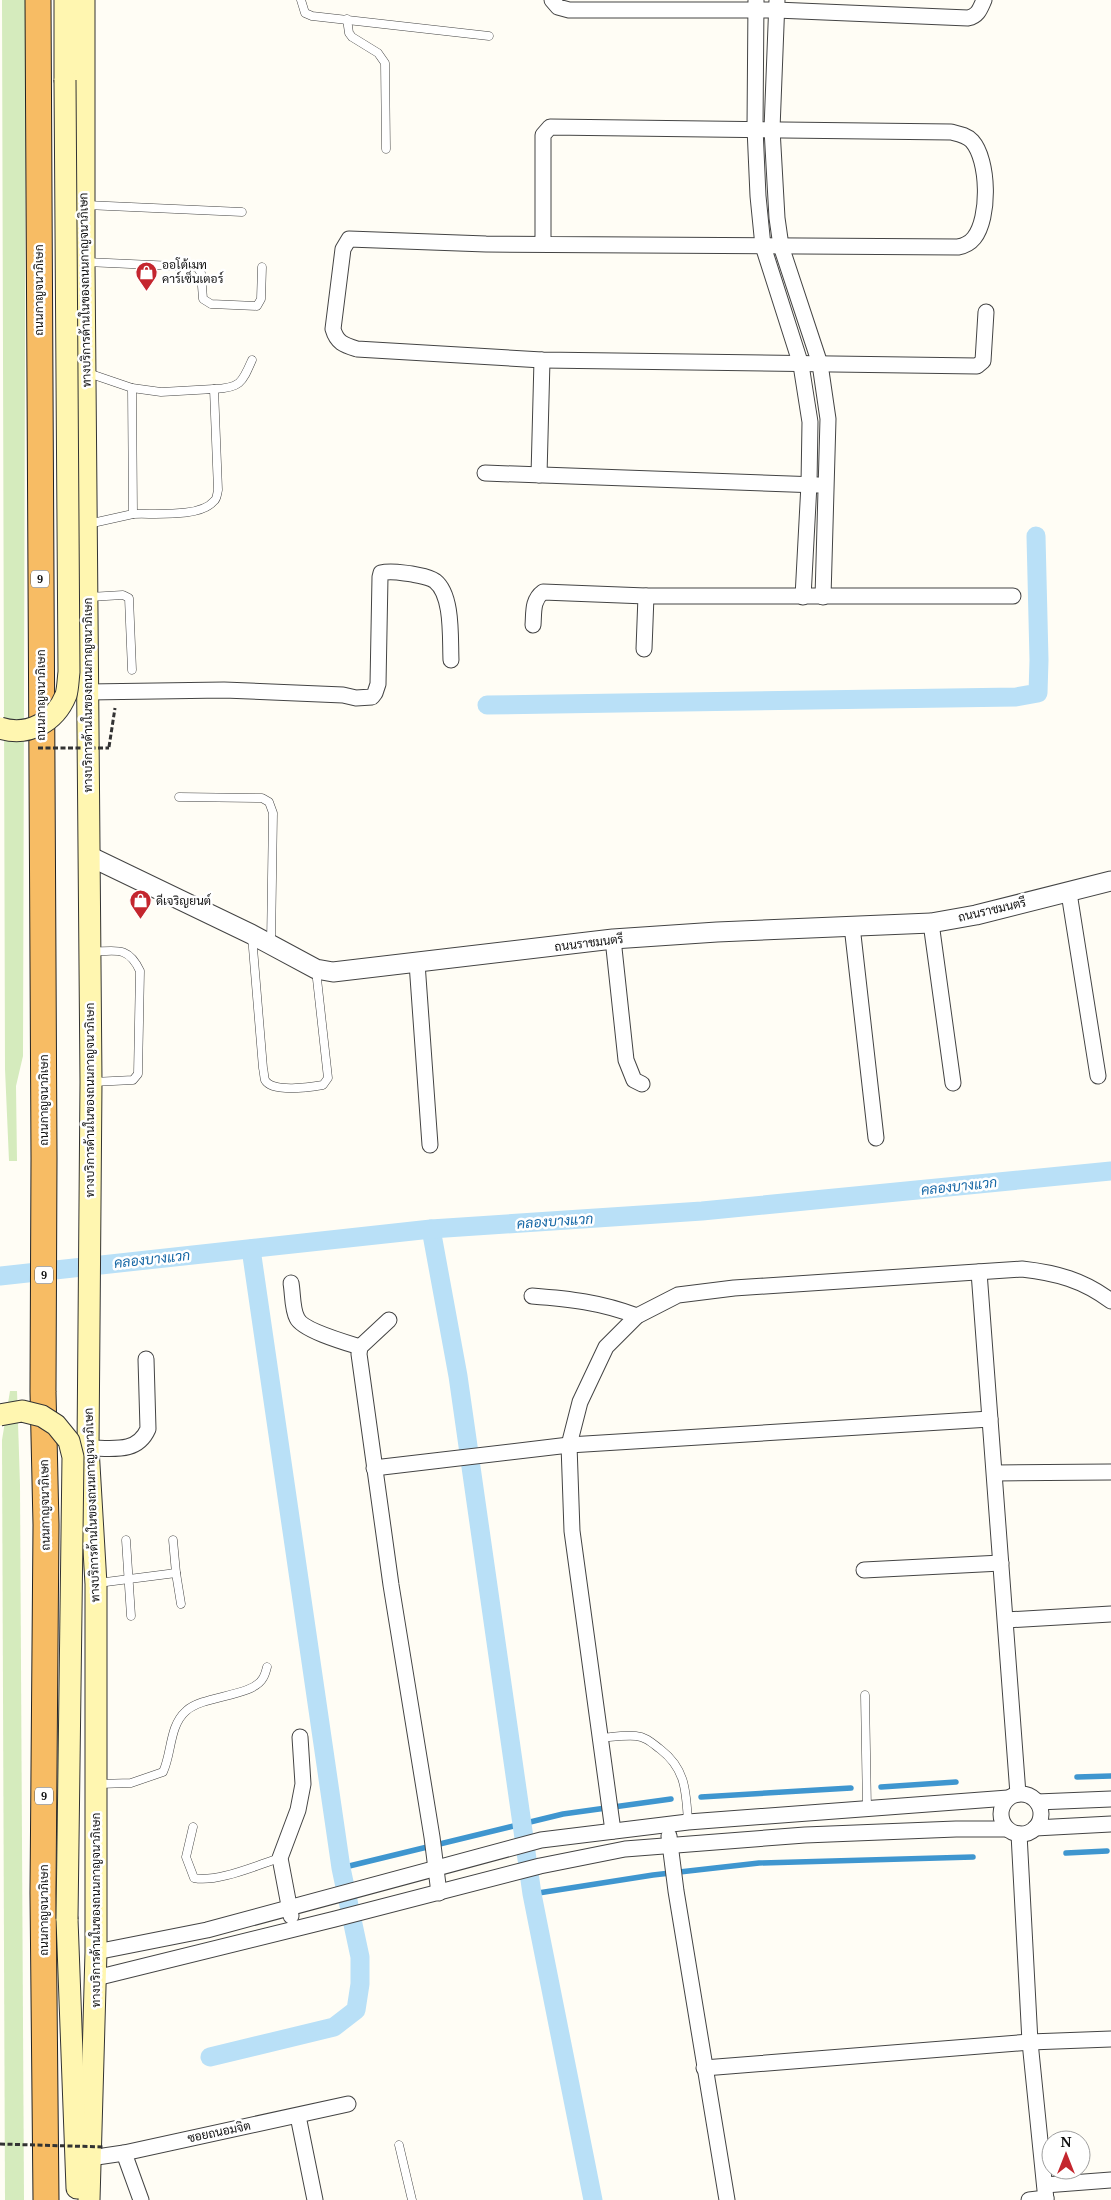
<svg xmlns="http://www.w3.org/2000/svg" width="1111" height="2200" viewBox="0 0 1111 2200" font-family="'Noto Serif',Sarabun,serif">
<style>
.green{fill:#d5ebbd}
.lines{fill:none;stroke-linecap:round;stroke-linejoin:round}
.stream{stroke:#3f96cf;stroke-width:5.5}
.canal{stroke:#b9e0f7;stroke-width:19}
.service-casing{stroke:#444;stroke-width:9}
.minor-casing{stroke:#444;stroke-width:17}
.tertiary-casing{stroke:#444;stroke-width:21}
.secondary-casing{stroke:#333;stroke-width:23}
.trunk-casing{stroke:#222;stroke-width:27}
.path{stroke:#333;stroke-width:3;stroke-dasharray:5 2.5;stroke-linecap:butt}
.service{stroke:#fff;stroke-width:8}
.minor{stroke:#fff;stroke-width:15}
.tertiary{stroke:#fff;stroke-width:19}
.secondary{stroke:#fff6b0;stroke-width:21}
.trunk{stroke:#f7bc64;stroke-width:25}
.secondary-bridge-casing{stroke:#333;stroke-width:23;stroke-linecap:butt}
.path-bridge{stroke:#333;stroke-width:3;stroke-dasharray:5 2.5;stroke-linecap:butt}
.secondary-bridge{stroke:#fff6b0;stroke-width:21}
.labels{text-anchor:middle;stroke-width:5;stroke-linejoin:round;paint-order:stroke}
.shield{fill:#fff;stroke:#585858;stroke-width:1}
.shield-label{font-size:11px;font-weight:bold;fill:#111}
.poi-label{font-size:12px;fill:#111;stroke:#fff;text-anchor:start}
.street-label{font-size:12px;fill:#111;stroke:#fff}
.water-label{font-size:14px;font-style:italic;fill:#1768a6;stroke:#fff}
</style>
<rect width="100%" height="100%" fill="#fffdf5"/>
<g class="green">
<path d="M2 0H26L23 1056 16 1086 17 1161H9L5 1069Z"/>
<path d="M10 1391H17L20 1485 24 2200H5L2 1440Z"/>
</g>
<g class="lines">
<g class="stream">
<path d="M1077 1777 1111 1776"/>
<path d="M881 1787 956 1782"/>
<path d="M701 1797 851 1788"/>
<path d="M1066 1853 1107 1851"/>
<path d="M341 1868 563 1814 671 1799"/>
<path d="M532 1894 653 1875 759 1863 973 1857"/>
</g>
<g class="canal">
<path d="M487 705 1016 697 1038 693 1039 660 1036 536"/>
<path d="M431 1229 458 1376 532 1894 593 2200"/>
<path d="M0 1276 431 1229 702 1211 1111 1171"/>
<path d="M210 2057 334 2027 356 2010 360 1984V1957L341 1868 251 1249"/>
</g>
<defs>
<g id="service">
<path d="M301 0 305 13 312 16 489 36"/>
<path d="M347 19 349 33 352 37 378 53 385 63 386 149"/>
<path d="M86 205 242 212"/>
<path d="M86 262 197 267 201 273 203 299 211 304 257 306 261 299 262 267"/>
<path d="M88 373 132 388 133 514 88 524"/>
<path d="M132 388 161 392 214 389 218 490C217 494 217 499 214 501 200 518 154 513 133 514"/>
<path d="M214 389C240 388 242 383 252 360"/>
<path d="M89 597 123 595 129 598 132 670"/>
<path d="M179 797 262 798 269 802 273 813 271 943"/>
<path d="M252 936 263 1068C264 1072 264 1077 265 1080 272 1093 311 1087 323 1085L328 1078 316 970"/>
<path d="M91 952C115 951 128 945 140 971L138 1074 133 1080 93 1082"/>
<path d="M126 1540 131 1616"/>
<path d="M176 1573 181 1604"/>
<path d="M98 1583 176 1573 173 1540"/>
<path d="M865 1695 867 1809"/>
<path d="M600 1738C612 1737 624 1735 636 1736 646 1737 652 1743 660 1749 686 1769 686 1791 688 1822"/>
<path d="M98 1784 131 1783 163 1772C172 1753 169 1726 186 1711 203 1695 253 1697 263 1678 265 1675 266 1671 267 1667"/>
<path d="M193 1827 186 1857 194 1878C217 1883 257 1865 280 1858"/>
<path d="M399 2145 412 2200"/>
</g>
<g id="minor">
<path d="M552 0 558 7 569 10H776L968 18C978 16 980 9 984 0"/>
<path d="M756 0 755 128 758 196 763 246 801 365 810 422 809 484 803 597"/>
<path d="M777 0 772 129 777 218 781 246 820 364 828 419 823 597"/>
<path d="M543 244V135L550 127 951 132C959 134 966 135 972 141 989 160 990 218 974 238 970 243 964 246 958 247L486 244 349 239 343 249 333 329C337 343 344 345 357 349L542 360 977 366 983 361 986 312"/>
<path d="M485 473 818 485"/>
<path d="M539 475 542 360"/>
<path d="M533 625C534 613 532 600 543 592L646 596H1013"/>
<path d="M644 649 646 596"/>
<path d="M88 692 224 690 343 695 356 698 372 697 375 693 378 684 380 577 381 573C391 570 402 573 412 574 420 576 428 576 435 581 453 595 450 638 451 660"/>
<path d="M1069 893 1098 1076"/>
<path d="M931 923 953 1083"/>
<path d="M852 926 876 1138"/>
<path d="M613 939 626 1060 634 1080 642 1084"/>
<path d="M417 963 430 1145"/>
<path d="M979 1272 1018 1794"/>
<path d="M291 1283C293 1294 292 1309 297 1318 302 1330 347 1343 360 1347"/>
<path d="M532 1296C570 1299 600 1302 637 1316"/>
<path d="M389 1320 360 1347 359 1354 391 1585 432 1837 439 1893"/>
<path d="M88 1448C112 1448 137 1454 148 1429L146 1359"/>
<path d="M374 1468 569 1445 990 1419"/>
<path d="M995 1473 1110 1472"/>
<path d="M864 1570 1001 1563"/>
<path d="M1006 1620 1111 1614"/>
<circle cx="1021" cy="1814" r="20"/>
<path d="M1037 1802 1111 1799"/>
<path d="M1035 1828 1111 1824"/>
<path d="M613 1831 572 1531 569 1445 580 1402 606 1347 637 1316 678 1295 734 1288 1022 1269C1057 1273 1083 1280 1111 1301"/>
<path d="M1019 1834 1030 2042 1046 2200"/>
<path d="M669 1836 676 1891 727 2200"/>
<path d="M291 1916 280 1858 298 1810 303 1784 300 1737"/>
<path d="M96 1952 207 1930 541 1840 688 1822 1008 1798"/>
<path d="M96 1978 335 1919 540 1866 625 1849 805 1835 956 1829H1007"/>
<path d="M704 2068 1030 2042 1111 2039"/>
<path d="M298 2116 315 2200"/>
<path d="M124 2153 141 2200"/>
<path d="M90 2158 124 2153 348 2104"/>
<path d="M1045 2185 1111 2180"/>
<path d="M1029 2200 1046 2198"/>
</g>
<path id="tertiary" d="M89 856 251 934 316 969 333 972 613 939 717 932 931 923 976 915 1111 881"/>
<g id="secondary">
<path d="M65 0V80"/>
<path d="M84 0V262L91 1082 88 1448 96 1584V1952L89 2200"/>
<path d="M67 1919 77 2188"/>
</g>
<path id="trunk" d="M38 0 44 1158 43 1392 46 1525 43 1893 46 2200"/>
</defs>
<use href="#service" class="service-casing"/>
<use href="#minor" class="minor-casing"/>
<use href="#tertiary" class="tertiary-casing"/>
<use href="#secondary" class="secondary-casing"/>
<use href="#trunk" class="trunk-casing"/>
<path class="path" d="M109 747 115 708"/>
<use href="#service" class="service"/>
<use href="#minor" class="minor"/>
<use href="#tertiary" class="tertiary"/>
<use href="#secondary" class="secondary"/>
<use href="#trunk" class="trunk"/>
<defs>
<g id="secondary-bridge">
<path d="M0 728C28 737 55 722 66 695 68 688 68 680 69 672L65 80"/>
<path d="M0 1415 22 1411 42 1416 56 1425 69 1441 73 1457 67 1919"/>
</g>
</defs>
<use href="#secondary-bridge" class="secondary-bridge-casing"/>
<g class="path-bridge">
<path d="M38 748H109"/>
<path d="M0 2144 105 2147"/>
</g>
<use href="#secondary-bridge" class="secondary-bridge"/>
</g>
<defs>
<symbol id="shop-pin" viewBox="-11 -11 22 30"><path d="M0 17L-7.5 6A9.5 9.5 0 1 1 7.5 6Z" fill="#c4262e" stroke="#fff"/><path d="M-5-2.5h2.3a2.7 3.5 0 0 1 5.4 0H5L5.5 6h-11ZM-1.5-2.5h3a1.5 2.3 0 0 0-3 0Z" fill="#fff"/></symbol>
</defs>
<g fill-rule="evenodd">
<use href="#shop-pin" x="134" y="260" width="25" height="34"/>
<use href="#shop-pin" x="128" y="888" width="25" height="34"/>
</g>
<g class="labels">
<g class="shield">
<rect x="31" y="570.5" width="18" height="17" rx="4"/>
<rect x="35" y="1266.5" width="18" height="17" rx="4"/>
<rect x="35" y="1787.5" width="18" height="17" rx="4"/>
</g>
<g class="shield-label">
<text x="40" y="583">9</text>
<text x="44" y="1279">9</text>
<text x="44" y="1800">9</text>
</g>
<g class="poi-label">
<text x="162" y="269">ออโต้เมท<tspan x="162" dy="14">คาร์เซ็นเตอร์</tspan></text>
<text x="156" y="905">ดีเจริญยนต์</text>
</g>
<g class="street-label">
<text transform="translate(39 290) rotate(-90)" y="4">ถนนกาญจนาภิเษก</text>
<text transform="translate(85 290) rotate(-91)" y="4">ทางบริการด้านในของถนนกาญจนาภิเษก</text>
<text transform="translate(41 695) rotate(-90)" y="4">ถนนกาญจนาภิเษก</text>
<text transform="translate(88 695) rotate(-90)" y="4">ทางบริการด้านในของถนนกาญจนาภิเษก</text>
<text transform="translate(992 910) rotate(-13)" y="4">ถนนราชมนตรี</text>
<text transform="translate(589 943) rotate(-7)" y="4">ถนนราชมนตรี</text>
<text transform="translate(44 1100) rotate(-90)" y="4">ถนนกาญจนาภิเษก</text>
<text transform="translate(90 1100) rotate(-90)" y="4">ทางบริการด้านในของถนนกาญจนาภิเษก</text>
<text transform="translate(45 1505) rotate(-91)" y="4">ถนนกาญจนาภิเษก</text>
<text transform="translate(92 1505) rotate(-92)" y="4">ทางบริการด้านในของถนนกาญจนาภิเษก</text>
<text transform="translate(44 1910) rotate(-90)" y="4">ถนนกาญจนาภิเษก</text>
<text transform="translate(96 1910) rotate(-90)" y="4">ทางบริการด้านในของถนนกาญจนาภิเษก</text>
<text transform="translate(219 2132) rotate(-12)" y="4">ซอยถนอมจิต</text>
</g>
<g class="water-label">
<text transform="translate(959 1186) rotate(-6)" y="5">คลองบางแวก</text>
<text transform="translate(555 1221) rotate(-4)" y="5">คลองบางแวก</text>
<text transform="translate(152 1259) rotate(-6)" y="5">คลองบางแวก</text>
</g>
</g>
<g transform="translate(1066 2155)"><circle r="24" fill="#ffffff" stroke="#a0a0a0"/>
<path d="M0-4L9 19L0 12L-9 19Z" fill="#c4262e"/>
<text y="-8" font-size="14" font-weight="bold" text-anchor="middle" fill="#111111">N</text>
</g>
</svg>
